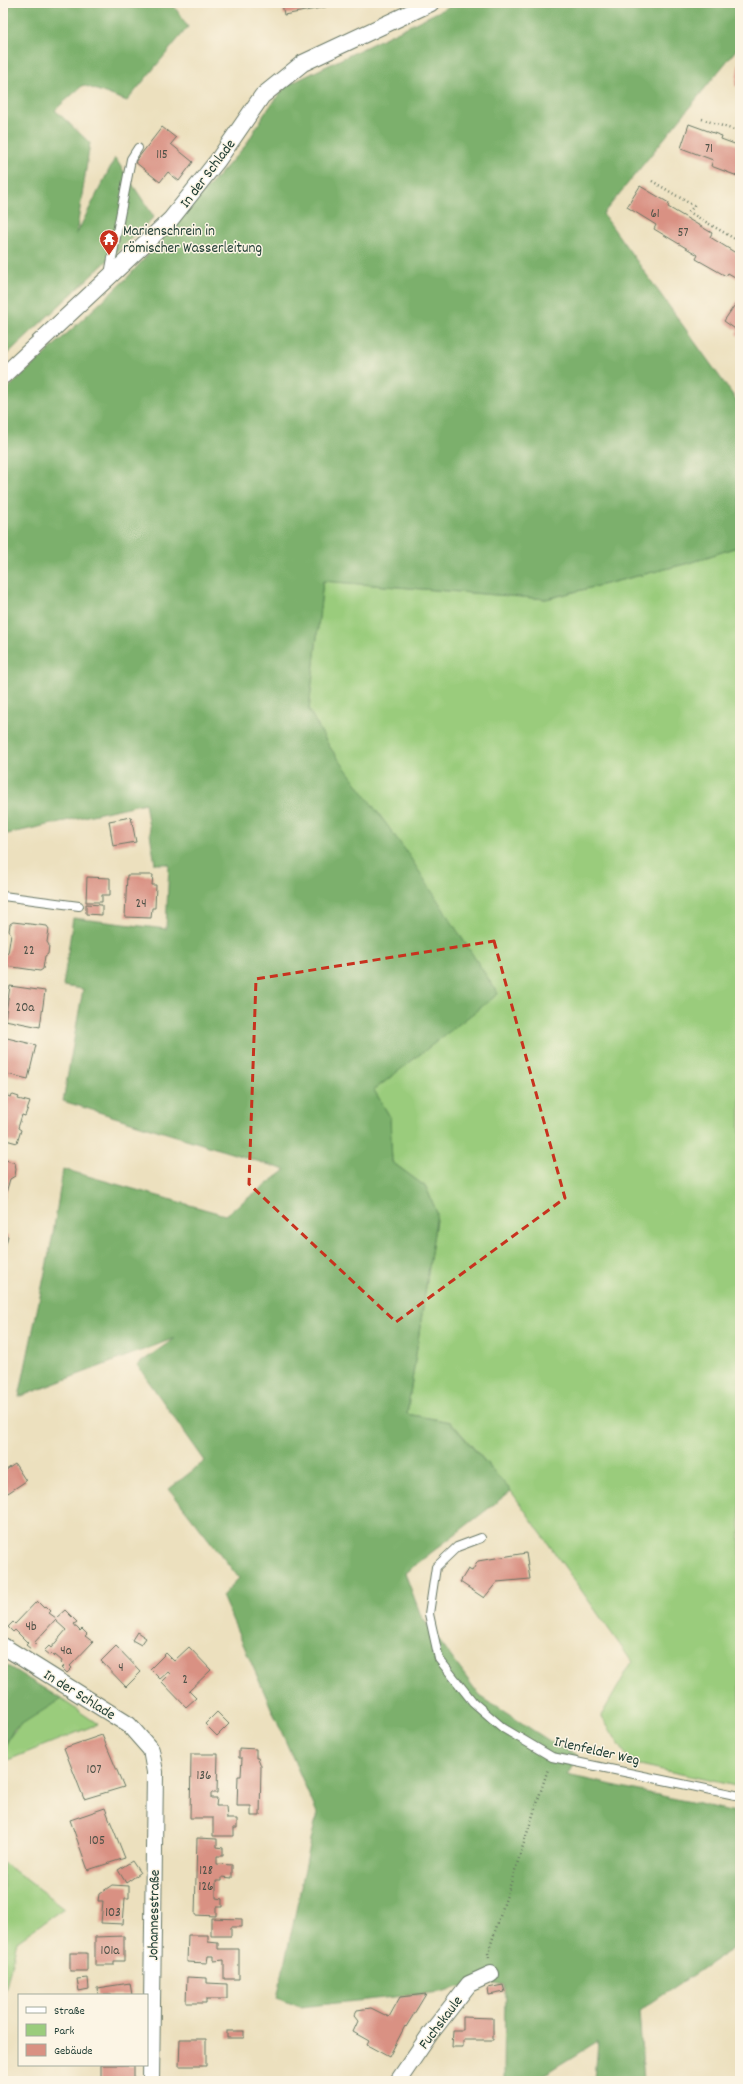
<svg xmlns="http://www.w3.org/2000/svg" width="743" height="2084" viewBox="0 0 743 2084" font-family="Dekko,sans-serif">
<style>
.green{fill:#9acc7c;stroke:#5c8458}
.forest{fill:#7bb06c;stroke:#4d7650}
.building{fill:#d99183}
.lines{fill:none;stroke-linecap:round;stroke-linejoin:round}
.service-casing{stroke:#677664;stroke-width:10}
.minor-casing{stroke:#677664;stroke-width:18}
.path{stroke:#677664;stroke-width:2.5;stroke-dasharray:1 3;stroke-linecap:butt}
.service{stroke:#fff;stroke-width:8}
.minor{stroke:#fff;stroke-width:16}
.marked{fill:none;stroke:#c8321e;stroke-width:3;stroke-dasharray:8 5;stroke-linejoin:round}
.labels{text-anchor:middle;stroke-width:3;stroke-linejoin:round;paint-order:stroke}
.number-label{font-size:13px;fill:#4e5248}
.street-label{font-size:15px;fill:#1f3d34;stroke:#fcf5e5}
.poi-label{font-size:15px;fill:#1f3d34;stroke:#fcf5e5;text-anchor:start}
</style>
<rect width="100%" height="100%" fill="#fcf5e5"/>
<filter id="ink" filterUnits="userSpaceOnUse"><feTurbulence type="fractalNoise" baseFrequency=".025" numOctaves="2"/><feDisplacementMap in="SourceGraphic" scale="8" xChannelSelector="R" yChannelSelector="G"/><feConvolveMatrix kernelMatrix="1 2 1 2 8 2 1 2 1" color-interpolation-filters="sRGB"/></filter>
<filter id="wash" filterUnits="userSpaceOnUse"><feTurbulence type="fractalNoise" baseFrequency=".012" numOctaves="4" result="noise"/><feDisplacementMap in="SourceGraphic" scale="16" xChannelSelector="R" yChannelSelector="G"/><feGaussianBlur stdDeviation="0.9" result="paint"/><feColorMatrix in="noise" values="0 0 0 0 0 0 0 0 0 0 0 0 0 0 0 0 0 1.4 0 .05"/><feComposite in="paint" operator="in"/></filter>
<g filter="url(#wash)">
<rect width="100%" height="100%" fill="#ece0be"/>
<g class="green">
<path d="M740 546V1787L631 1763 601 1716 632 1662 511 1491 451 1422 407 1414 437 1213 426 1187 392 1162 390 1117 374 1090 498 993 329 746 309 710 323 581 546 599 689 563Z"/>
<path d="M61 1699 98 1724 3 1762C3 1727 34 1716 61 1699Z"/>
<path d="M3 1862 64 1908 17 1941 3 2000Z"/>
</g>
<g class="forest">
<path d="M11 3H172L188 27 127 101 83 85 55 110 90 143 76 235 115 158 154 217 3 358V26Z"/>
<path d="M456 3H740V45L603 214 740 405V546L689 563 546 599 323 581 309 710 329 746 406 851 498 994 374 1090 390 1117 392 1162 426 1187 437 1213 407 1414 450 1422 511 1491 405 1573 421 1616 480 1696 559 1747 579 1755 567 1775 740 1813V1943L639 2011 644 2081H595L598 2041 533 2081H504L505 1985 484 1981 440 1992 300 2007 277 1998 317 1813 222 1596 239 1578 169 1489 205 1461 137 1365 175 1338 19 1397 53 1234 63 1169 225 1215 286 1170 63 1101 83 989 63 986 73 918 166 929 169 864H155L145 803 3 835V393L127 278 246 145 265 113 286 86Z"/>
<path d="M3 1663 61 1699 14 1729 3 1749Z"/>
</g>
<g id="blocks">
<g class="building">
<path d="M282 3H325L326 7 284 15Z"/>
<path d="M739 61H740V87L735 86Z"/>
<path d="M689 124 722 136 721 139 740 146V177L711 166 713 160 681 148Z"/>
<path d="M162 127 176 138 171 144 193 162 179 181 168 172 160 182 135 162Z"/>
<path d="M640 186 669 203 668 207 712 233 710 237 739 255 736 260 740 263V280L728 273 726 276 696 259 698 255 654 229 656 225 627 207Z"/>
<path d="M738 300 740 301V337L736 334 738 331 724 321Z"/>
<path d="M131 817 136 842 113 846 109 821Z"/>
<path d="M127 875H153L152 885H156L155 908H152L151 918 125 917Z"/>
<path d="M87 877 110 878V895H102V902H86Z"/>
<path d="M86 904 102 905V915L86 914Z"/>
<path d="M13 922 47 926 49 929 47 942 49 945 48 954 45 956 43 969 40 971 6 966 4 963 5 955 8 953 11 934 9 931 10 924Z"/>
<path d="M10 986 45 991 40 1027 5 1020Z"/>
<path d="M3 1037 36 1045 28 1079 3 1073Z"/>
<path d="M3 1094 10 1097 13 1095 19 1097 18 1099 30 1102 25 1116 22 1115 18 1128 21 1130 17 1143 6 1140 5 1142H3Z"/>
<path d="M3 1159 15 1163 16 1169 15 1176 10 1179 3 1203Z"/>
<path d="M3 1235 8 1236 3 1254Z"/>
<path d="M15 1464 26 1481 8 1493 3 1486V1472Z"/>
<path d="M526 1553 530 1579 497 1582 484 1598 460 1582 468 1569 472 1571 478 1561Z"/>
<path d="M37 1601 44 1608 46 1606 51 1611 49 1613 56 1618 65 1610 77 1622 74 1624 77 1628 80 1631 82 1629 87 1634 85 1636 93 1642 70 1666 72 1668 67 1673 62 1668 64 1666 61 1663 62 1661 55 1655 54 1657 51 1654 49 1655 44 1651 49 1646 51 1648 66 1630 55 1620 34 1643 36 1644 31 1649 26 1645 28 1643 15 1630 13 1632 8 1627 13 1622 15 1624Z"/>
<path d="M137 1632 146 1638 141 1645 132 1640Z"/>
<path d="M116 1646 141 1672 126 1687 101 1661Z"/>
<path d="M189 1647 211 1670 189 1691 196 1698 186 1707 162 1682 170 1674 168 1672 160 1679 150 1669 166 1653 174 1661Z"/>
<path d="M217 1712 229 1724 217 1736 205 1724Z"/>
<path d="M102 1735 124 1787 84 1799 64 1748Z"/>
<path d="M239 1748 256 1749V1758H258L261 1766 260 1816H251V1806H237L238 1776H241L242 1758H239Z"/>
<path d="M191 1754H218L217 1793H211V1798H217L216 1806H226L227 1819H237V1828H234V1836H213V1818H190Z"/>
<path d="M105 1808 125 1858 88 1870 70 1820Z"/>
<path d="M197 1838 217 1839V1847L223 1848V1856H217V1864L232 1865V1878L222 1877V1881H216V1898L222 1899V1907H216V1916L195 1915Z"/>
<path d="M132 1861 140 1873 126 1883 118 1870Z"/>
<path d="M112 1885 129 1886V1898H125L123 1924 101 1923 103 1901H98L99 1894Z"/>
<path d="M211 1918 242 1919V1927H231V1936H211Z"/>
<path d="M188 1935H208V1942L218 1943V1949H239V1979H224V1960L214 1961V1956H208L207 1963 187 1962Z"/>
<path d="M124 1936V1961H114V1965H95V1937Z"/>
<rect x="70" y="1953" width="17" height="18"/>
<path d="M187 1977 207 1978V1983L227 1984V1999H206V2003H186Z"/>
<path d="M88 1978 89 1989 79 1991 77 1979Z"/>
<path d="M130 1983 132 1995H98L97 1988Z"/>
<path d="M503 1985 505 1992 489 1995 488 1988Z"/>
<path d="M426 1994 406 2027 405 2026 389 2057 367 2045 369 2041 353 2032 358 2021 354 2016 357 2010 371 2008 389 2017 400 1997Z"/>
<path d="M463 2017 493 2018V2040H463V2047H452L453 2030H463Z"/>
<rect x="227" y="2031" width="17" height="7"/>
<path d="M180 2039H206V2066H179Z"/>
<rect x="101" y="2065" width="33" height="16"/>
</g>
</g>
</g>
<g filter="url(#ink)">
<use href="#blocks" fill-opacity="0" stroke="#677664" stroke-width="1"/>
<g class="lines">
<defs>
<g id="service">
<path d="M109 274 131 159 138 148"/>
<path d="M3 896 79 906"/>
<path d="M481 1538 457 1547 436 1567 429 1614 439 1659 473 1702 503 1728 552 1757 740 1796"/>
</g>
<g id="minor">
<path d="M3 376 171 219 218 160 262 96 303 63 431 3"/>
<path d="M3 1646 129 1725 151 1750 155 1772 151 2081"/>
<path d="M398 2081 430 2034 469 1984 491 1974"/>
</g>
</defs>
<use href="#service" class="service-casing"/>
<use href="#minor" class="minor-casing"/>
<g class="path">
<path d="M702 119 740 132"/>
<path d="M652 181 694 206 689 212 740 242"/>
<path d="M489 1958 488 1953 548 1769"/>
</g>
<use href="#service" class="service"/>
<use href="#minor" class="minor"/>
</g>
</g>
<path class="marked" d="M494 941 565 1198 396 1322 249 1184 256 979Z"/>
<defs>
<symbol id="temple-pin" viewBox="-11 -11 22 30"><path d="M0 17L-7.5 6A9.5 9.5 0 1 1 7.5 6Z" fill="#c8321e" stroke="#fcf5e5"/><path d="M0-6L5-2H3V0L6.5 2.5H4V6H1.5V3h-3V6H-4V2.5H-6.5L-3 0V-2H-5Z" fill="#fff"/></symbol>
</defs>
<g fill-rule="evenodd">
<use href="#temple-pin" x="98" y="228" width="22" height="30"/>
</g>
<g class="labels">
<g class="number-label">
<text x="709" y="152">71</text>
<text x="162" y="158">115</text>
<text x="655" y="217">61</text>
<text x="683" y="236">57</text>
<text x="141" y="907">24</text>
<text x="29" y="954">22</text>
<text x="25" y="1011">20a</text>
<text x="31" y="1630">4b</text>
<text x="66" y="1654">4a</text>
<text x="121" y="1671">4</text>
<text x="185" y="1683">2</text>
<text x="94" y="1773">107</text>
<text x="204" y="1779">136</text>
<text x="97" y="1844">105</text>
<text x="206" y="1874">128</text>
<text x="206" y="1890">126</text>
<text x="113" y="1916">103</text>
<text x="110" y="1954">101a</text>
</g>
<g class="street-label">
<text transform="translate(207 173) rotate(-53)" y="5">In der Schlade</text>
<text transform="translate(80 1694) rotate(32)" y="5">In der Schlade</text>
<text transform="translate(597 1750) rotate(13)" y="5">Irlenfelder Weg</text>
<text transform="translate(153 1915) rotate(-89)" y="5">Johannesstraße</text>
<text transform="translate(440 2022) rotate(-53)" y="5">Fuchskaule</text>
</g>
<g class="poi-label">
<text x="123" y="235">Marienschrein in<tspan x="123" dy="17">römischer Wasserleitung</tspan></text>
</g>
</g>
<rect width="743" height="2084" fill="none" stroke="#fcf5e5" stroke-width="16"/>
<rect x="18" y="1994" width="130" height="72" fill="#fcf5e5" stroke="#a4ab9e"/>
<rect x="26" y="2007" width="20" height="6" fill="#ffffff" stroke="#a4ab9e"/>
<text x="54" y="2014" font-size="12" fill="#1f3d34">Straße</text>
<rect x="26" y="2024" width="20" height="12" fill="#9acc7c" stroke="#a4ab9e"/>
<text x="54" y="2034" font-size="12" fill="#1f3d34">Park</text>
<rect x="26" y="2044" width="20" height="12" fill="#d99183" stroke="#a4ab9e"/>
<text x="54" y="2054" font-size="12" fill="#1f3d34">Gebäude</text>
</svg>
